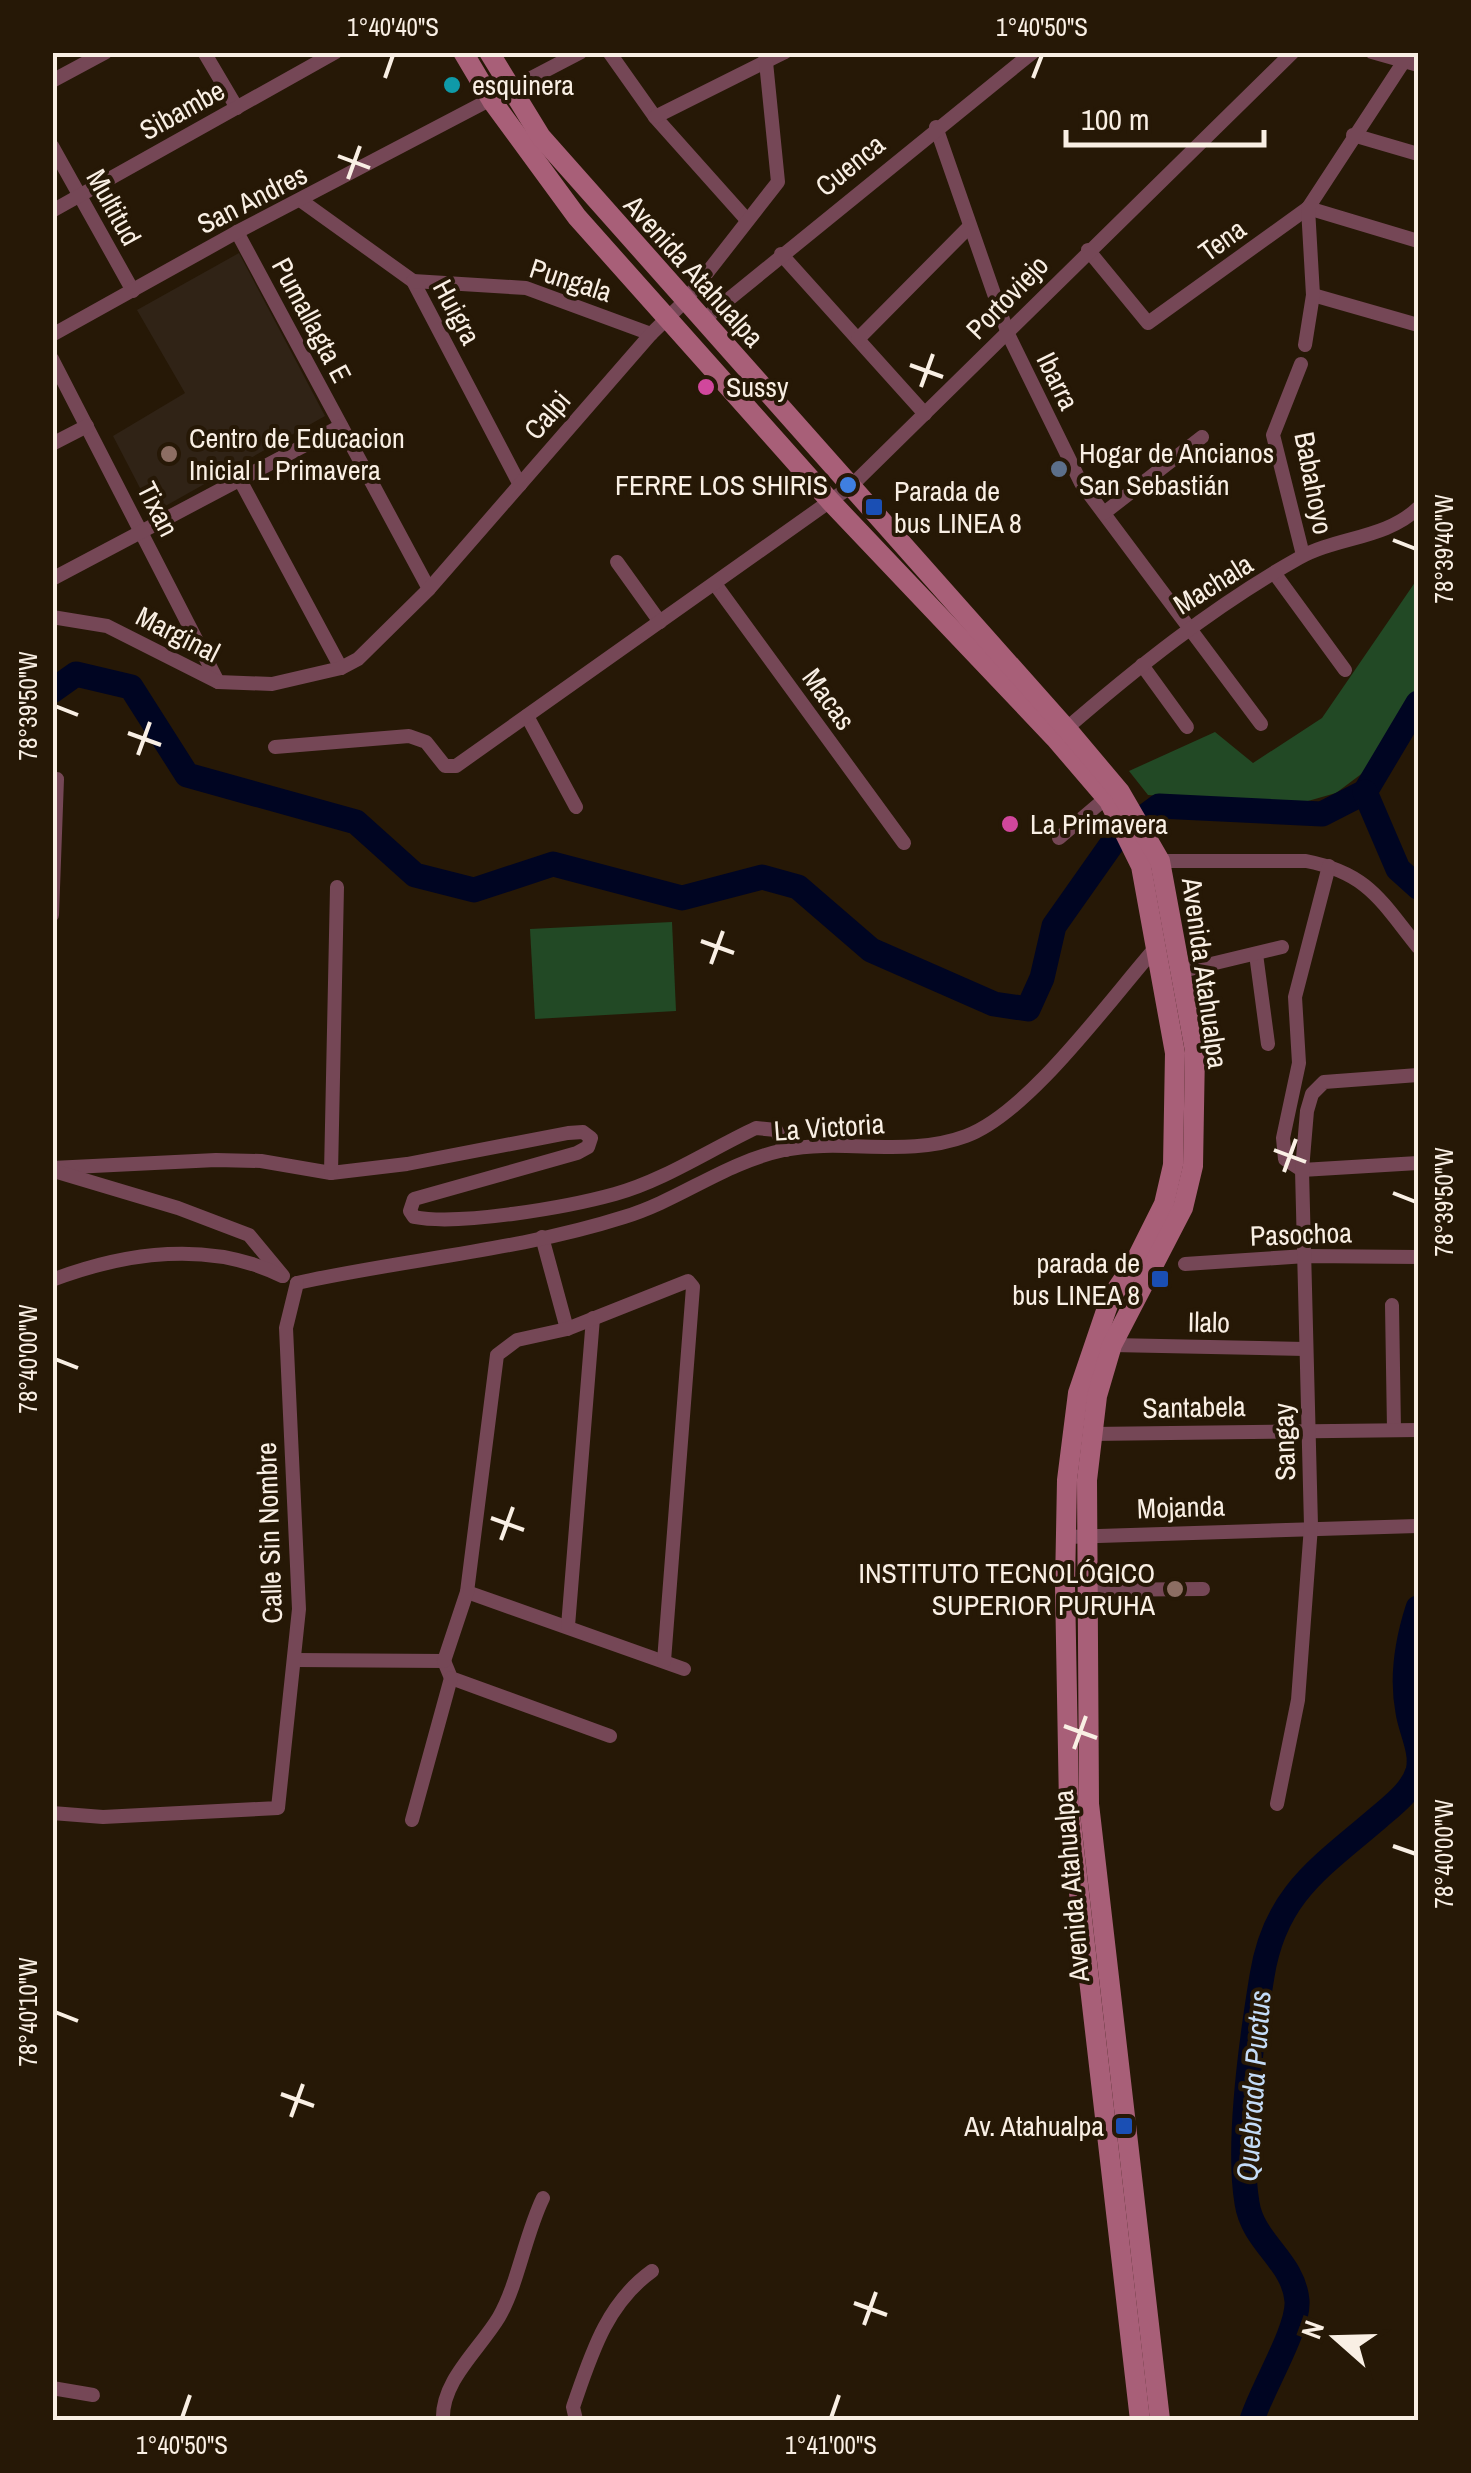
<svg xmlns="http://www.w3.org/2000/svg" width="1471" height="2473" viewBox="0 0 1471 2473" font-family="'Archivo Narrow',sans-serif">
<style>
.education{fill:#302316}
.green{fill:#224925}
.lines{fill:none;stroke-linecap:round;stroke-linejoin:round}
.river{stroke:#000522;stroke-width:25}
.street{stroke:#754756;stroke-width:14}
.secondary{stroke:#a85f78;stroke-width:20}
.ticks{fill:none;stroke:#f9efe4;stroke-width:4}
.culture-dot{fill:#0f9aa8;stroke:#261806;stroke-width:4}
.hotel-dot{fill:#d1479c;stroke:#261806;stroke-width:4}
.education-dot{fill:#8d6e63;stroke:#261806;stroke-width:4}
.service-dot{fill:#5c6f8a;stroke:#261806;stroke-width:4}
.shop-dot{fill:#3f7fe0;stroke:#261806;stroke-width:4}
.transit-dot{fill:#1a4fb4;stroke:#261806;stroke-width:4}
.labels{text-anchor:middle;stroke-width:8;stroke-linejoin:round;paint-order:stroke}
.poi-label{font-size:28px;fill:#f9efe4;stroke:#261806;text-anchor:start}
.street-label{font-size:28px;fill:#f9efe4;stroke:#261806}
.water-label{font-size:30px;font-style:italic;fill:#c4dcf8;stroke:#261806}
.neatline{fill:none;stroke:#f9efe4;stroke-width:4}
.ticks-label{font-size:25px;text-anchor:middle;fill:#f9efe4}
</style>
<rect width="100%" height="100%" fill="#261806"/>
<path class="education" d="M239 253 325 416 153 513 113 436 185 393 137 310Z"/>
<g class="green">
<path d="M1418 578V688L1364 772 1336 793 1287 807 1148 795 1129 771 1215 732 1253 763 1322 718Z"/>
<path d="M672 922 676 1011 535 1019 530 929Z"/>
</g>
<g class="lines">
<g class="river">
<path d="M52 691 76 674 131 687 187 775 356 822 415 875 474 890 553 864 682 898 762 877 798 887 871 950 994 1004 1028 1009 1042 978 1054 926 1116 838 1159 806 1322 814 1365 792 1418 703"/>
<path d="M1365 792 1398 869 1418 887"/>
<path d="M1252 2420C1262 2388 1299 2329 1297 2301 1294 2261 1253 2243 1247 2203 1237 2143 1252 2037 1262 1976 1275 1894 1321 1867 1379 1817 1393 1805 1412 1791 1418 1771 1423 1752 1411 1731 1408 1712 1401 1676 1407 1642 1418 1608"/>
</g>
<g class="street">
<path d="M204 52 237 108"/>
<path d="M609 52 655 117 747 220"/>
<path d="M1372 52 1418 65"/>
<path d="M52 81 106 52"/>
<path d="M655 117 785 52"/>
<path d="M936 127 1008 334 1081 483 1261 724"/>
<path d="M1353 135 1418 154"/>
<path d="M52 146 133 291"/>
<path d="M303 202 413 281 520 485"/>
<path d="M1308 208 1418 241"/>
<path d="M52 211 336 52"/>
<path d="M237 232 429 589"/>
<path d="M1088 250 1148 323 1308 208"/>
<path d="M781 254 925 414"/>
<path d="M413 281 526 288 651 334"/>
<path d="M1313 295 1418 325"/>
<path d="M702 321 1033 52"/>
<path d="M52 335 237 232 581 52"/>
<path d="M858 339 970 226"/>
<path d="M1305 345 1313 295 1308 208 1410 52"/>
<path d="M52 359 218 682"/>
<path d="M1301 364 1273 435 1303 555"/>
<path d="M52 444 87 426"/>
<path d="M240 480 341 668"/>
<path d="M1104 513 1202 437"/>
<path d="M617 562 660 622"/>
<path d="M1275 574 1345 670"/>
<path d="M52 579 341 426"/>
<path d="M715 584 904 843"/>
<path d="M52 617 107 626 218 682 272 684 341 668 358 659 429 589 651 334 685 301 778 182 765 52"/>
<path d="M1142 665 1187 727"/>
<path d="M527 716 576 807"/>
<path d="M1060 734C1135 669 1212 607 1299 558 1336 537 1386 539 1418 508"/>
<path d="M275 747 409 736 426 742 445 766H456L850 487 1293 52"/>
<path d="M1059 838 1106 798"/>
<path d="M1154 861H1306C1368 873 1381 901 1418 947"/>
<path d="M1329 866 1295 997 1299 1063 1283 1138 1285 1159 1302 1170 1418 1163"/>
<path d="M52 915 57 779"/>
<path d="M1256 954 1268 1044"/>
<path d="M1182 971 1282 947"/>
<path d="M52 1168 216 1160 261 1161 331 1173 407 1164 568 1133 583 1132 591 1138 588 1147 577 1153 414 1199 410 1211 414 1217C460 1226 568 1207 615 1194 663 1181 711 1149 756 1128L776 1130 786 1150"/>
<path d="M54 1171 178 1208 249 1235 283 1276"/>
<path d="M331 1173 337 887"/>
<path d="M542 1237 567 1329"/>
<path d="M1185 1264 1306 1256 1418 1257"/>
<path d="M52 1280C126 1252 210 1240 282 1276"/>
<path d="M297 1283C405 1259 517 1251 624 1217 680 1200 724 1163 784 1150 844 1138 907 1158 966 1136 1029 1113 1111 998 1158 945"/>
<path d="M1392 1305 1394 1430"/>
<path d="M1112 1345 1305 1349"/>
<path d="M1091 1434 1418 1430"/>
<path d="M1067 1537 1417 1526"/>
<path d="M1085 1590 1203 1589"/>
<path d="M467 1592 684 1669"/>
<path d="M568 1626 593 1318"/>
<path d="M296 1660 444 1661 451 1678 610 1736"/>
<path d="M444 1661 467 1592 497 1355 517 1340 567 1329 688 1281 693 1287 664 1661"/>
<path d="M1277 1804 1298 1700 1311 1526 1302 1170 1307 1111 1312 1094 1324 1082 1418 1075"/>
<path d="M52 1813 103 1817 278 1808 299 1609 286 1328 297 1283"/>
<path d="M412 1820 451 1678"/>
<path d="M52 2388 93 2395"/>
<path d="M443 2420C441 2381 480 2349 499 2317 518 2284 525 2235 543 2198"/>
<path d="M576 2420 573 2407C591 2355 606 2304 652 2271"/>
</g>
<g class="secondary">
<path d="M463 52 492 101 577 217 831 502 1055 738 1109 801 1141 866 1175 1053 1173 1165 1164 1204 1135 1262 1110 1299 1078 1393 1067 1480 1065 1586 1069 1806 1140 2420"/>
<path d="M489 52 541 137 1072 735 1120 792 1160 861 1195 1051 1193 1166 1183 1208 1112 1345 1097 1396 1087 1480 1089 1804 1160 2420"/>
</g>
</g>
<path class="ticks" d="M385 78 393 55M1033 78 1042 55M338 156 370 168M348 179 360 146M910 365 943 377M921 387 933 354M1393 540 1416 549M55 706 78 715M128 733 161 745M138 755 150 722M701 941 734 953M711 964 723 931M1274 1150 1306 1162M1284 1172 1296 1139M1393 1193 1416 1202M55 1359 78 1368M491 1518 524 1530M501 1540 513 1507M1064 1726 1097 1738M1074 1749 1086 1716M1393 1846 1416 1854M55 2012 78 2021M281 2094 314 2106M291 2117 303 2084M854 2303 887 2315M864 2325 876 2292M182 2418 190 2395M831 2418 839 2395"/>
<circle class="culture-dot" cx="452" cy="85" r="10"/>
<g class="hotel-dot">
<circle cx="706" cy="387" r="10"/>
<circle cx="1010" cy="824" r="10"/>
</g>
<g class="education-dot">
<circle cx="169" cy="454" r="10"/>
<circle cx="1175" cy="1589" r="10"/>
</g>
<circle class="service-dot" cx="1059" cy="469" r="10"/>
<circle class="shop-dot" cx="848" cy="485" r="10"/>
<g class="transit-dot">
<rect x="864" y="497" width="20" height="20" rx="5"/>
<rect x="1150" y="1269" width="20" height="20" rx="5"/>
<rect x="1114" y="2116" width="20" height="20" rx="5"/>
</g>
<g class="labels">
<g class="poi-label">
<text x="472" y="95">esquinera</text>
<text x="726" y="397">Sussy</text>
<text x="189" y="448">Centro de Educacion<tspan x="189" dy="32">Inicial L Primavera</tspan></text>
<text x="1079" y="463">Hogar de Ancianos<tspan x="1079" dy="32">San Sebastián</tspan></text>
<text x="828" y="495" text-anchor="end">FERRE LOS SHIRIS</text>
<text x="894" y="501">Parada de<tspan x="894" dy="32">bus LINEA 8</tspan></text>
<text x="1030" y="834">La Primavera</text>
<text x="1140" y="1273" text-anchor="end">parada de<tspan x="1140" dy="32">bus LINEA 8</tspan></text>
<text x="1155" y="1583" text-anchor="end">INSTITUTO TECNOLÓGICO<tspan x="1155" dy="32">SUPERIOR PURUHA</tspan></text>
<text x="1104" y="2136" text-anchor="end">Av. Atahualpa</text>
</g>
<g class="street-label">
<text transform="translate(182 110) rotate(-29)" y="10">Sibambe</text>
<text transform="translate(850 165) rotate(-39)" y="10">Cuenca</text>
<text transform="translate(252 199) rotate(-27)" y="10">San Andres</text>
<text transform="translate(114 207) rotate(61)" y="10">Multitud</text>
<text transform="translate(1222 240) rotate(-36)" y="10">Tena</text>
<text transform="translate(694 271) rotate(48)" y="10">Avenida Atahualpa</text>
<text transform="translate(571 280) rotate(18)" y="10">Pungala</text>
<text transform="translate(1007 297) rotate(-46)" y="10">Portoviejo</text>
<text transform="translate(457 312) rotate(62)" y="10">Huigra</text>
<text transform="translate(312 320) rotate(62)" y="10">Pumallagta E</text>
<text transform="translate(1058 381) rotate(64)" y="10">Ibarra</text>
<text transform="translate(547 415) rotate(-49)" y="10">Calpi</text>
<text transform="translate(1314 483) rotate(79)" y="10">Babahoyo</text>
<text transform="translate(158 509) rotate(63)" y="10">Tixan</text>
<text transform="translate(1213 584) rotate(-32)" y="10">Machala</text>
<text transform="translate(178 634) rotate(27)" y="10">Marginal</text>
<text transform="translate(829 699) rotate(54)" y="10">Macas</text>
<text transform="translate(1205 973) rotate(82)" y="10">Avenida Atahualpa</text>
<text transform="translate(829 1127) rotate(-4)" y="10">La Victoria</text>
<text transform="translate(1301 1234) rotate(-2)" y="10">Pasochoa</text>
<text transform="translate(1209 1322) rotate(1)" y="10">Ilalo</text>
<text transform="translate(1194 1407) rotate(-1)" y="10">Santabela</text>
<text transform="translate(1284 1442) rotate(-92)" y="10">Sangay</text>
<text transform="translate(1181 1507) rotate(-2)" y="10">Mojanda</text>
<text transform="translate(269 1533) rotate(-92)" y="10">Calle Sin Nombre</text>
<text transform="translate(1071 1886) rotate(-95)" y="10">Avenida Atahualpa</text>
</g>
<g class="water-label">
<text transform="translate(1254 2086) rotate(-86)" y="10">Quebrada Puctus</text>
</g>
</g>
<rect width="1471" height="2473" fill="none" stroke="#261806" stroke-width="110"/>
<g transform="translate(1336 2338) rotate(290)" stroke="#261806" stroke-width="8" paint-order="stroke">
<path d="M0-8L18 38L0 25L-18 38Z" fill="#f9efe4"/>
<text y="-15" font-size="28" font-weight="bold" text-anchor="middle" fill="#f9efe4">N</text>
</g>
<path d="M1066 130v15h198v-15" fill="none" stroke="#f9efe4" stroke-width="5"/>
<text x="1081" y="130" font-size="30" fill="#f9efe4" stroke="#261806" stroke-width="8" paint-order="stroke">100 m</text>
<rect x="55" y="55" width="1361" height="2363" class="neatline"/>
<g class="ticks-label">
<text x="393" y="36">1°40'40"S</text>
<text x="1042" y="36">1°40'50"S</text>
<text transform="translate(1444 549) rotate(-90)" y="9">78°39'40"W</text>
<text transform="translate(28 706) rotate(-90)" y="9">78°39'50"W</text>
<text transform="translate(1444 1202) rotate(-90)" y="9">78°39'50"W</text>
<text transform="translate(28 1359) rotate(-90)" y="9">78°40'00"W</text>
<text transform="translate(1444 1854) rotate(-90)" y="9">78°40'00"W</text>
<text transform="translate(28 2012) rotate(-90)" y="9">78°40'10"W</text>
<text x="182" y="2454">1°40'50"S</text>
<text x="831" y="2454">1°41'00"S</text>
</g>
</svg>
